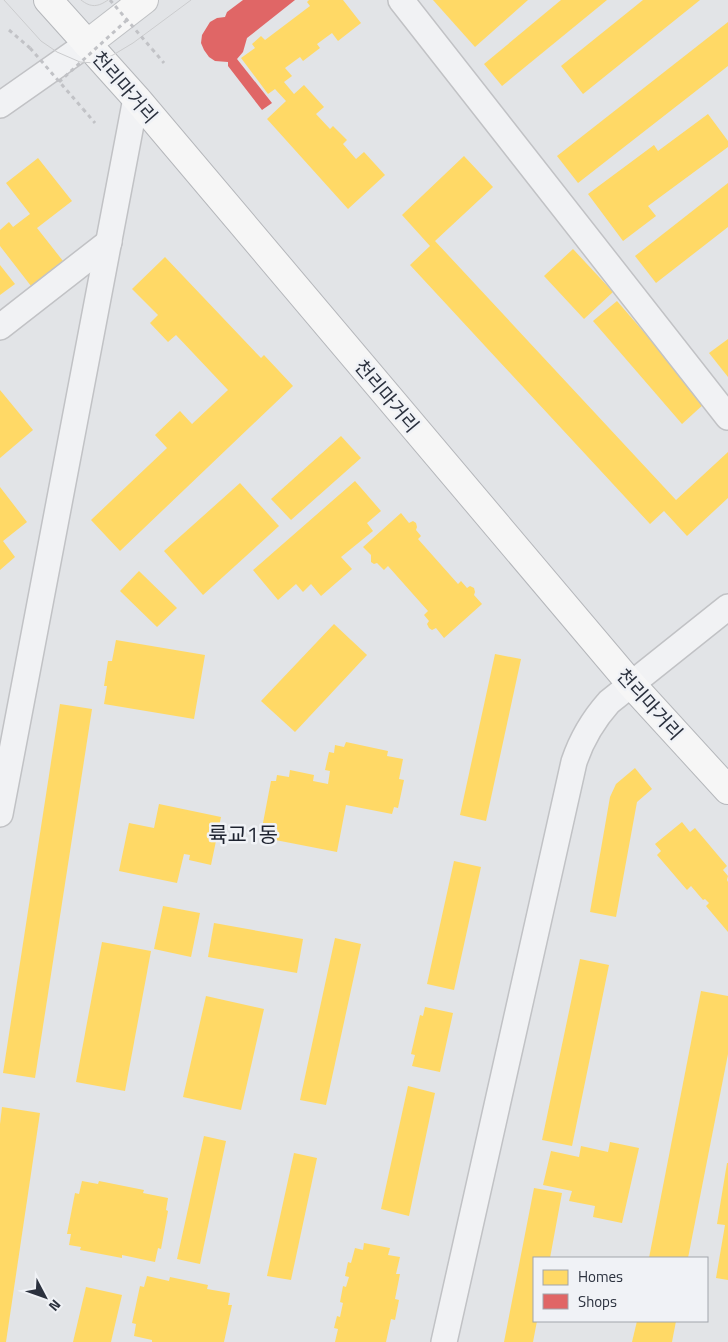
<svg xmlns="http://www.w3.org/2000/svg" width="728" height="1342" viewBox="0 0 728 1342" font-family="'Titillium Web','Noto Sans KR',sans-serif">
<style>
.homes{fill:#ffd966}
.shops{fill:#e06666}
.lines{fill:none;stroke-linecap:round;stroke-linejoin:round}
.minor-casing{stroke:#c1c2c5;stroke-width:28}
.major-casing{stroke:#bfc1c4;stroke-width:30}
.highway-casing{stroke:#b5b7bb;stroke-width:30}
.path{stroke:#c1c2c6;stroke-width:3;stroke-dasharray:4 4;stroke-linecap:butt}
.minor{stroke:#f1f2f4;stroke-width:25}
.major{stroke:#f6f6f6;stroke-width:28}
.highway{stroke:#f6f6f6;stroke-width:28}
.tram{stroke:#cbccce;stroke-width:1}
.path-bridge{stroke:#c1c2c6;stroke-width:3;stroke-dasharray:4 4;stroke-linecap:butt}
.labels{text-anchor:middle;stroke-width:5;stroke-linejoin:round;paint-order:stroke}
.street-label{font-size:19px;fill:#2b313e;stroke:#f0f2f6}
.quarter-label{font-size:21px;fill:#1d222f;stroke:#f0f2f6}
</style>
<rect width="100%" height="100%" fill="#e2e4e7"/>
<g class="homes">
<path d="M309 0H343L361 23 338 41 332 33 317 44 320 48 303 61 300 57 285 68 292 76 284 82 294 94 304 85 324 107 316 114 330 129 333 126 347 140 343 144 356 159 364 152 385 175 348 209 267 119 286 101 275 89 268 94 241 58 255 48 252 44 261 36 265 40 310 6 307 2Z"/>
<path d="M433 0H528L475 47Z"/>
<path d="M561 0H607L502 86 484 64Z"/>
<path d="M643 0H700L583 94 561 66Z"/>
<path d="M728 22V66L578 183 557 156Z"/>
<path d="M708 114 728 141V147L648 206 656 216 623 241 588 194 654 145 658 151Z"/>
<path d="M464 156 493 187 435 241 676 500 728 452V498L687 536 664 511 650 524 410 265 430 246 402 215Z"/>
<path d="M38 158 72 201 37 228 63 261 31 286 0 246V230L9 222 13 227 30 214 6 183Z"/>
<path d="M728 183V227L656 283 635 256Z"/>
<path d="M573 249 613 292 584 319 544 276Z"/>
<path d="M165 257 261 358 264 355 293 386 120 551 91 520 167 448 155 435 180 411 192 424 228 390 176 335 168 342 150 323 158 315 132 289Z"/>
<path d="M0 265 15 284 0 295Z"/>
<path d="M617 301 705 403 682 424 593 321Z"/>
<path d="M728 339V377L709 353Z"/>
<path d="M0 390 33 430 0 458Z"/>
<path d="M341 436 361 458 291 520 271 499Z"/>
<path d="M355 481 381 511 367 523 373 531 341 557 352 569 321 596 311 584 303 592 296 584 278 600 253 570Z"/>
<path d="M240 483 279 526 203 595 164 551Z"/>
<path d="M0 487 27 522 3 541 15 557 0 570Z"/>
<path d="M401 513 409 523 413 521 416 523 417 527 416 530 421 536 418 539 458 584 461 581 467 588 470 586 474 588 475 592 474 595 482 604 444 638 436 628 432 630 429 628 427 624 429 621 424 615 428 611 388 566 384 570 377 563 374 564 371 562V555L363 547Z"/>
<path d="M139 571 177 608 157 627 120 591Z"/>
<path d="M334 624 367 655 295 732 261 701Z"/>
<path d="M116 640 205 655 194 719 104 704 107 686H104L108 661H112Z"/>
<path d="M495 654 521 659 486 821 460 815Z"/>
<path d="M60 704 92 709 35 1078 3 1073Z"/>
<path d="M346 742 388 751 387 756 403 759 399 779 404 780 398 808 394 807 392 814 346 805 337 852 265 838 267 829 262 828 271 781H276L277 775 289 777 290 770 314 775 313 781 328 784 330 771 325 770 329 752 334 753 335 745 344 747Z"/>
<path d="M635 768 652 789 637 802 616 917 590 912 610 797 616 784Z"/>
<path d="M159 804 221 817 211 865 189 860 190 855 184 854 177 883 119 871 129 823 154 828Z"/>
<path d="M682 822 690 832 695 828 727 866 723 870 728 876 727 880 728 882V932L706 906 709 903 705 899 703 900 691 886 687 890 657 855 661 851 655 844Z"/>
<path d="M454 861 481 867 454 990 427 984Z"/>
<path d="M163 906 200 913 191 957 154 949Z"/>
<path d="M214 923 303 939 297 973 208 957Z"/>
<path d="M335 938 361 944 326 1105 300 1100Z"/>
<path d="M102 942 151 951 125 1091 76 1082Z"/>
<path d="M580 959 609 965 572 1146 542 1140Z"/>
<path d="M701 991 728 996V1054L688 1258H649Z"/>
<path d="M206 996 264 1009 241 1110 183 1097Z"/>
<path d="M425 1007 453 1013 440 1072 412 1066 415 1055 411 1054 420 1015 423 1016Z"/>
<path d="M408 1086 435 1093 409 1216 381 1209Z"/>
<path d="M2 1107 40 1113 6 1342H0V1124Z"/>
<path d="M204 1136 226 1141 200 1264 177 1259Z"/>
<path d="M610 1142 639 1148 622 1223 593 1217 595 1206 569 1201 572 1191 543 1185 551 1151 579 1157 581 1146 608 1152Z"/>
<path d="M294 1153 317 1158 291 1280 267 1276Z"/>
<path d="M727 1163H728V1280L716 1278 725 1225 717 1224Z"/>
<path d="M82 1181 98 1184 99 1181 144 1190 143 1193 168 1198 166 1210 168 1211 161 1249 158 1248 155 1262 122 1255V1258L80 1250 81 1247 69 1245 71 1234H67L75 1193 79 1194Z"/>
<path d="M534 1188 562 1193 550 1258H534V1321H537L533 1342H504Z"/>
<path d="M364 1243 390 1248 388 1255 400 1257 396 1274H400L395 1299 399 1300 395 1320 391 1319 386 1342H335L338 1329 334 1328 337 1316 340 1317 343 1303 340 1302 343 1286 346 1287 349 1277 345 1276 348 1262 351 1263 355 1248 363 1250Z"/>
<path d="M147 1276 169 1281 170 1277 208 1285 207 1289 230 1293 228 1305H232L224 1342H152V1340L134 1336 136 1324 132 1323 140 1286 144 1287Z"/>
<path d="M86 1287 122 1295 111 1342H73Z"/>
<path d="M637 1321H676L672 1342H632Z"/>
</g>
<path class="shops" d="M243 0H295L247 38 243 52 237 59 272 103 262 110 228 66V62L215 61 209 57 204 50 201 43 202 35 210 22 217 18 225 17 227 12Z"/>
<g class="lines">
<defs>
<g id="minor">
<path d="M401 0 728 417"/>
<path d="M0 105 87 44"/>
<path d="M0 327 109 242"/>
<path d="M0 814 136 98"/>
<path d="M444 1342 574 762C582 738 593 720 609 702L728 607"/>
</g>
<path id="major" d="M87 44 144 0"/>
<path id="highway" d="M48 0 136 98 631 684 728 790"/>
</defs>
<use href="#minor" class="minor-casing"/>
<use href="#major" class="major-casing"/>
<use href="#highway" class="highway-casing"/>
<g class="path">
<path d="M9 30 30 48"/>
<path d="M152 49 164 63"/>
<path d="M83 109 95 123"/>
</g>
<use href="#minor" class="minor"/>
<use href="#major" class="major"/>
<use href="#highway" class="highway"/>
<g class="tram">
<path d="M4 0 41 41 57 52 80 62 95 63 113 55 133 43 191 0"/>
<path d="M81 0C91 8 98 7 108 0"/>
</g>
<g class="path-bridge">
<path d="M110 0 152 49"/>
<path d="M30 48 83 109"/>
<path d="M59 82 127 20"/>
</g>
</g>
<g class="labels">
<g class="street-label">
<text transform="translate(125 87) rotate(49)" y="7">천리마거리</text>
<text transform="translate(387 396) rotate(50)" y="7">천리마거리</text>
<text transform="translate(650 704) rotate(48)" y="7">천리마거리</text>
</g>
<g class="quarter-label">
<text x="243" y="842">륙교1동</text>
</g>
</g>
<rect x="533" y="1257" width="175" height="65" fill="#f0f2f6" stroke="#a1a5ac"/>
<rect x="543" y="1270" width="25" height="15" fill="#ffd966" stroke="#a1a5ac"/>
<text x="578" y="1282" font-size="15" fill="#2b313e">Homes</text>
<rect x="543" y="1294" width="25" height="15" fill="#e06666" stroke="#a1a5ac"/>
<text x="578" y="1307" font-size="15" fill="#2b313e">Shops</text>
<g transform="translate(45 1297) rotate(131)" stroke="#f0f2f6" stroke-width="4" paint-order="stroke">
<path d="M0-4L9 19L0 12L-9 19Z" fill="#2b313e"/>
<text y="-8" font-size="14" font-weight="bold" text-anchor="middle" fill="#2b313e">N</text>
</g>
</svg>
